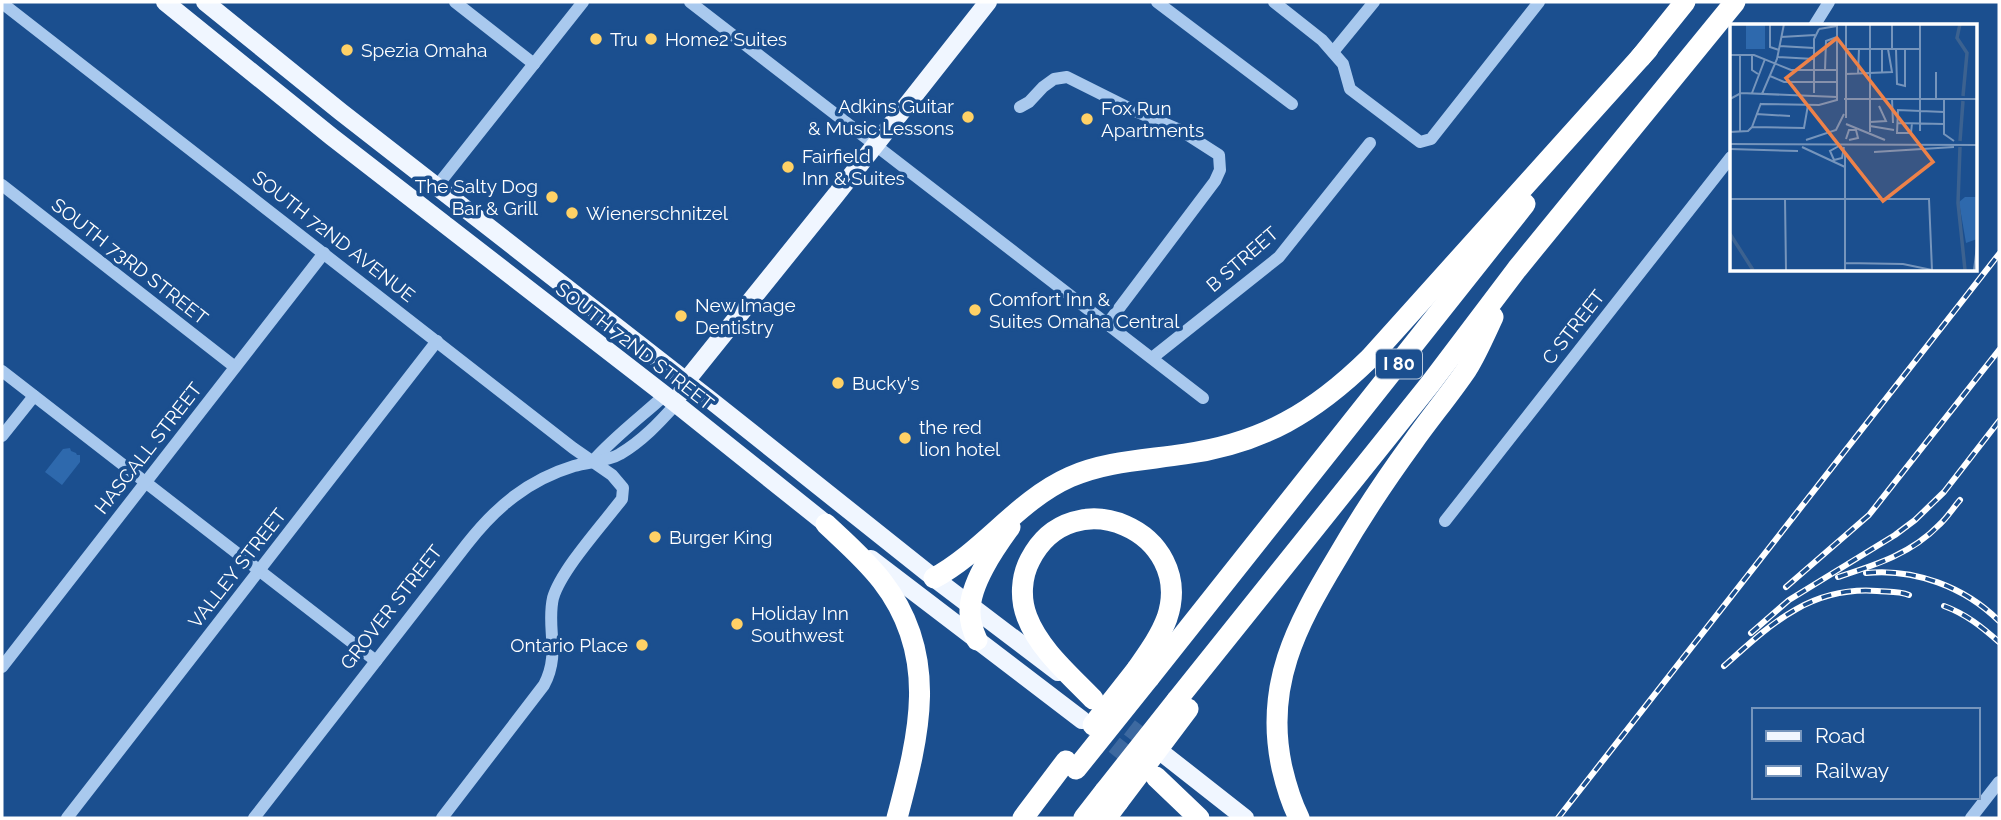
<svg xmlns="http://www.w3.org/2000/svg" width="2001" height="820" viewBox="0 0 2001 820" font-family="Raleway,sans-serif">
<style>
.green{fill:#2e69ad}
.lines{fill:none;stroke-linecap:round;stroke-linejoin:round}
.major-tunnel{stroke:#3d69a0;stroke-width:18;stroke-dasharray:18 9;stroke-linecap:butt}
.minor{stroke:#a9c9ee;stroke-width:12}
.major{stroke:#f0f6ff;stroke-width:18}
.highway{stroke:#fff;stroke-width:21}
.rail-casing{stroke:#fff;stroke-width:6}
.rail{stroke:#1b4f8f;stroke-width:3.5;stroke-dasharray:10;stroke-linecap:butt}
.highway-bridge{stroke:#fff;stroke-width:21}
.poi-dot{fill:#ffd166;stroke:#1b4f8f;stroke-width:2.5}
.labels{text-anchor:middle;stroke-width:7;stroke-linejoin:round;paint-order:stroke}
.shield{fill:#1b4f8f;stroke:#bbcadd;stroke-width:2}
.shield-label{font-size:18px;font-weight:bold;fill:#fff}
.poi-label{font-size:19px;fill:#fff;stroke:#1b4f8f;text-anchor:start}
.street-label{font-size:19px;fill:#fff;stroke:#1b4f8f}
.inset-river{fill:none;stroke:#3c6290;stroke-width:3.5}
.inset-road{fill:none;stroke:#7695bc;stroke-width:2}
.view{fill:#ee8249;fill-opacity:0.15;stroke:#ee8249;stroke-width:3.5}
.inset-edge{fill:none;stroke:#fff;stroke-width:3.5}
</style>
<rect width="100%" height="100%" fill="#1b4f8f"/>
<path class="green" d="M70 448 71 451 76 453 77 455H80V462L62 485 45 472 63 449Z"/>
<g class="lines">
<g class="major-tunnel">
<path d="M1108 711 1155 747"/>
<path d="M1093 728 1140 765"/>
</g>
<g class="minor">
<path d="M455 2 534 64"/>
<path d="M690 2 1203 398"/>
<path d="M1157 2 1292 104"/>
<path d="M1274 2 1322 40 1343 64 1350 89 1420 142 1431 139 1539 2"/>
<path d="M2 3 573 448 612 475 623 488 622 499C603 524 561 570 553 598 546 628 561 653 544 685L442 818"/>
<path d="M1814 26 1829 2"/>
<path d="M1333 52 1374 2"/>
<path d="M1020 107 1029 102 1043 87 1054 79 1067 77 1135 111 1180 130 1219 155 1220 170 1215 181 1108 323"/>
<path d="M2 185 235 367"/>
<path d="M437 186 583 2"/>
<path d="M1152 358 1279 257 1370 143"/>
<path d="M2 371 376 661"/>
<path d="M2 436 34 396"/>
<path d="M593 461C614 437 641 417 665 395"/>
<path d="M1445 521 1731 157"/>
<path d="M2 667 324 253"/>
<path d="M67 818 437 341"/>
<path d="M254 818 467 544C496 507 528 480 574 466 588 462 609 461 620 454 642 441 659 423 676 404"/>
<path d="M1971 818 1999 782"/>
</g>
<g class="major">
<path d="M165 2 332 137 665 395 835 531"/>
<path d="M205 2 341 112 708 398 934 578 1058 672"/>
<path d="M682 392 686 381 723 335 835 196 988 2"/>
<path d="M871 559 1082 720"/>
<path d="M1166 756 1245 818"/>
</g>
<g class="highway">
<path d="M1640 58 1685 2"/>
<path d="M826 524C845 542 866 560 882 581 940 656 919 735 897 818"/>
<path d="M934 578C984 551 1018 500 1070 477 1106 461 1147 460 1185 454 1263 443 1315 412 1370 358L1648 49"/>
<path d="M977 640C973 631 970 622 970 613 969 585 994 549 1010 527"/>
<path d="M1149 678 1525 204"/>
<path d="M1093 699C1070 675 1039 649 1027 617 1020 599 1021 577 1030 560 1072 477 1196 532 1167 618 1160 637 1148 653 1137 669"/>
<path d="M1177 700 1430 384 1517 269 1735 2"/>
<path d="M1156 777 1199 818"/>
<path d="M1023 818 1066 761"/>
<path d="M1084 818 1105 791"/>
<path d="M1106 818 1118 802"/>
<path d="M1299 818C1291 802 1286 785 1282 768 1264 686 1296 626 1337 558 1360 518 1386 479 1413 442 1430 418 1450 394 1467 369 1477 353 1485 334 1493 317"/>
</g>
<defs>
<g id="rail">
<path d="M1866 573C1914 568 1965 587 1999 621"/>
<path d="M1838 577C1875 565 1911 554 1939 525 1947 518 1953 508 1960 500"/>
<path d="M1786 587 1869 515 1999 350"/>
<path d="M1944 606C1966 614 1982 627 1999 642"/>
<path d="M1751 633 1789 600 1895 535 1915 520 1944 492 1999 421"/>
<path d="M1724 666C1770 625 1810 586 1877 591 1887 592 1899 591 1909 595"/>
<path d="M1558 818 1999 254"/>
</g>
</defs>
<use href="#rail" class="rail-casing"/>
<use href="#rail" class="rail"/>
<g class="highway-bridge">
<path d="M1093 725 1137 669"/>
<path d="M1076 769 1149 678"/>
<path d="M1105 791 1177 700"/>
<path d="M1118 802 1188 709"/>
</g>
</g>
<g class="poi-dot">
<circle cx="596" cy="39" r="7"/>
<circle cx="651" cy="39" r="7"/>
<circle cx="347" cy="50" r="7"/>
<circle cx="968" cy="117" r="7"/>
<circle cx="1087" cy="119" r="7"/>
<circle cx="788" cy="167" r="7"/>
<circle cx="552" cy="197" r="7"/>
<circle cx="572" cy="213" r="7"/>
<circle cx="975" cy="310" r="7"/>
<circle cx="681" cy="316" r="7"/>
<circle cx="838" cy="383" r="7"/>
<circle cx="905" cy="438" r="7"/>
<circle cx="655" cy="537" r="7"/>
<circle cx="737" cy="624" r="7"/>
<circle cx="642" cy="645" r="7"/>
</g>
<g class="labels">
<rect class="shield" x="1376" y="349.5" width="46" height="29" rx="5"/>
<g class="shield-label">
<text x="1399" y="370">I 80</text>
</g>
<g class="poi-label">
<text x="610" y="46">Tru</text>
<text x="665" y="46">Home2 Suites</text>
<text x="361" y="57">Spezia Omaha</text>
<text x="954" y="113" text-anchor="end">Adkins Guitar<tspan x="954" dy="22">&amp; Music Lessons</tspan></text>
<text x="1101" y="115">Fox Run<tspan x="1101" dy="22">Apartments</tspan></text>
<text x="802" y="163">Fairfield<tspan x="802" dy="22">Inn &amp; Suites</tspan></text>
<text x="538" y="193" text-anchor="end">The Salty Dog<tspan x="538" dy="22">Bar &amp; Grill</tspan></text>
<text x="586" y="220">Wienerschnitzel</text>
<text x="989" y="306">Comfort Inn &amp;<tspan x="989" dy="22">Suites Omaha Central</tspan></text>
<text x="695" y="312">New Image<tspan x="695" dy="22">Dentistry</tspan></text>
<text x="852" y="390">Bucky's</text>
<text x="919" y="434">the red<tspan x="919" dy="22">lion hotel</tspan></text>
<text x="669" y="544">Burger King</text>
<text x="751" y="620">Holiday Inn<tspan x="751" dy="22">Southwest</tspan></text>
<text x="628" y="652" text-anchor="end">Ontario Place</text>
</g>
<g class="street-label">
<text transform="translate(334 236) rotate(38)" y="7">SOUTH 72ND AVENUE</text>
<text transform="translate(1242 259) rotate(-41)" y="7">B STREET</text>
<text transform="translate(130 261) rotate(38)" y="7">SOUTH 73RD STREET</text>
<text transform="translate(1573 327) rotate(-52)" y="7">C STREET</text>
<text transform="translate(635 346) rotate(38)" y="7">SOUTH 72ND STREET</text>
<text transform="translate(148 448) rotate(-52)" y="7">HASCALL STREET</text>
<text transform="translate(237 568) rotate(-52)" y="7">VALLEY STREET</text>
<text transform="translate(391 607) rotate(-52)" y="7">GROVER STREET</text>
</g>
</g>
<g transform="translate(1730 24)">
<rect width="247" height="247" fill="#1b4f8f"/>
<path d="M16 0H35V25H16ZM235 173H247V215L236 219 229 178Z" fill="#2e69ad"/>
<path class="inset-river" d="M230 0 227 14 237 29 233 72M230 117 233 77M230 123 228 179 235 246M0 210 23 246"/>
<path class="inset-road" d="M40 0V23L49 26M140 0V108M162 1V25M51 13 85 11M49 22 84 24M116 25H189M152 25V48M166 25 167 60 175 62V25M0 31H24L61 46H107M22 31V46L28 50M48 33 84 35M95 46 96 17 107 13M206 48V75M116 50 162 48 158 25M128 50 129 25M40 52 54 58H107M22 69 35 35M84 69V15L89 5M32 70 47 35 54 0M0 75 11 69 107 73M114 75H247M162 75 163 99M214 75V110L224 117M31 80 89 81 107 76V2L89 5M26 90 60 92M116 94V0M140 98 156 97 149 82M168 99 214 100M182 99 181 109H167L168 86 214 88M116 100 155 116M140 102 164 106M22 103 31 79M190 107V0M0 108 18 107 22 103 74 104 78 81M10 108V31M116 115 119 106H126L128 114 119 116M76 116 106 106 114 90M0 120 247 121M109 122 100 127 104 136 112 134 114 123M72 123 115 143M0 125 68 127M115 128V246M144 128 224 123M0 175H199L202 246M55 175 56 246M115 239 173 240 202 246M244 246 247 222"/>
<path class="view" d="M107 14 203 138 153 177 56 54Z"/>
<rect width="247" height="247" class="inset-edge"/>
</g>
<rect width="2001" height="820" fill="none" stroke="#ffffff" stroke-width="7"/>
<rect x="1752" y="708" width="228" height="91" fill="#1b4f8f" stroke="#7695bc" stroke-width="2"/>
<rect x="1766" y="731" width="35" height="10" fill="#f0f6ff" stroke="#7695bc" stroke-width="2"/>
<text x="1815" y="743" font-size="21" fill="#ffffff">Road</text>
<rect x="1766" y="766" width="35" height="10" fill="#ffffff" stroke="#7695bc" stroke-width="2"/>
<text x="1815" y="778" font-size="21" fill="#ffffff">Railway</text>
</svg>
